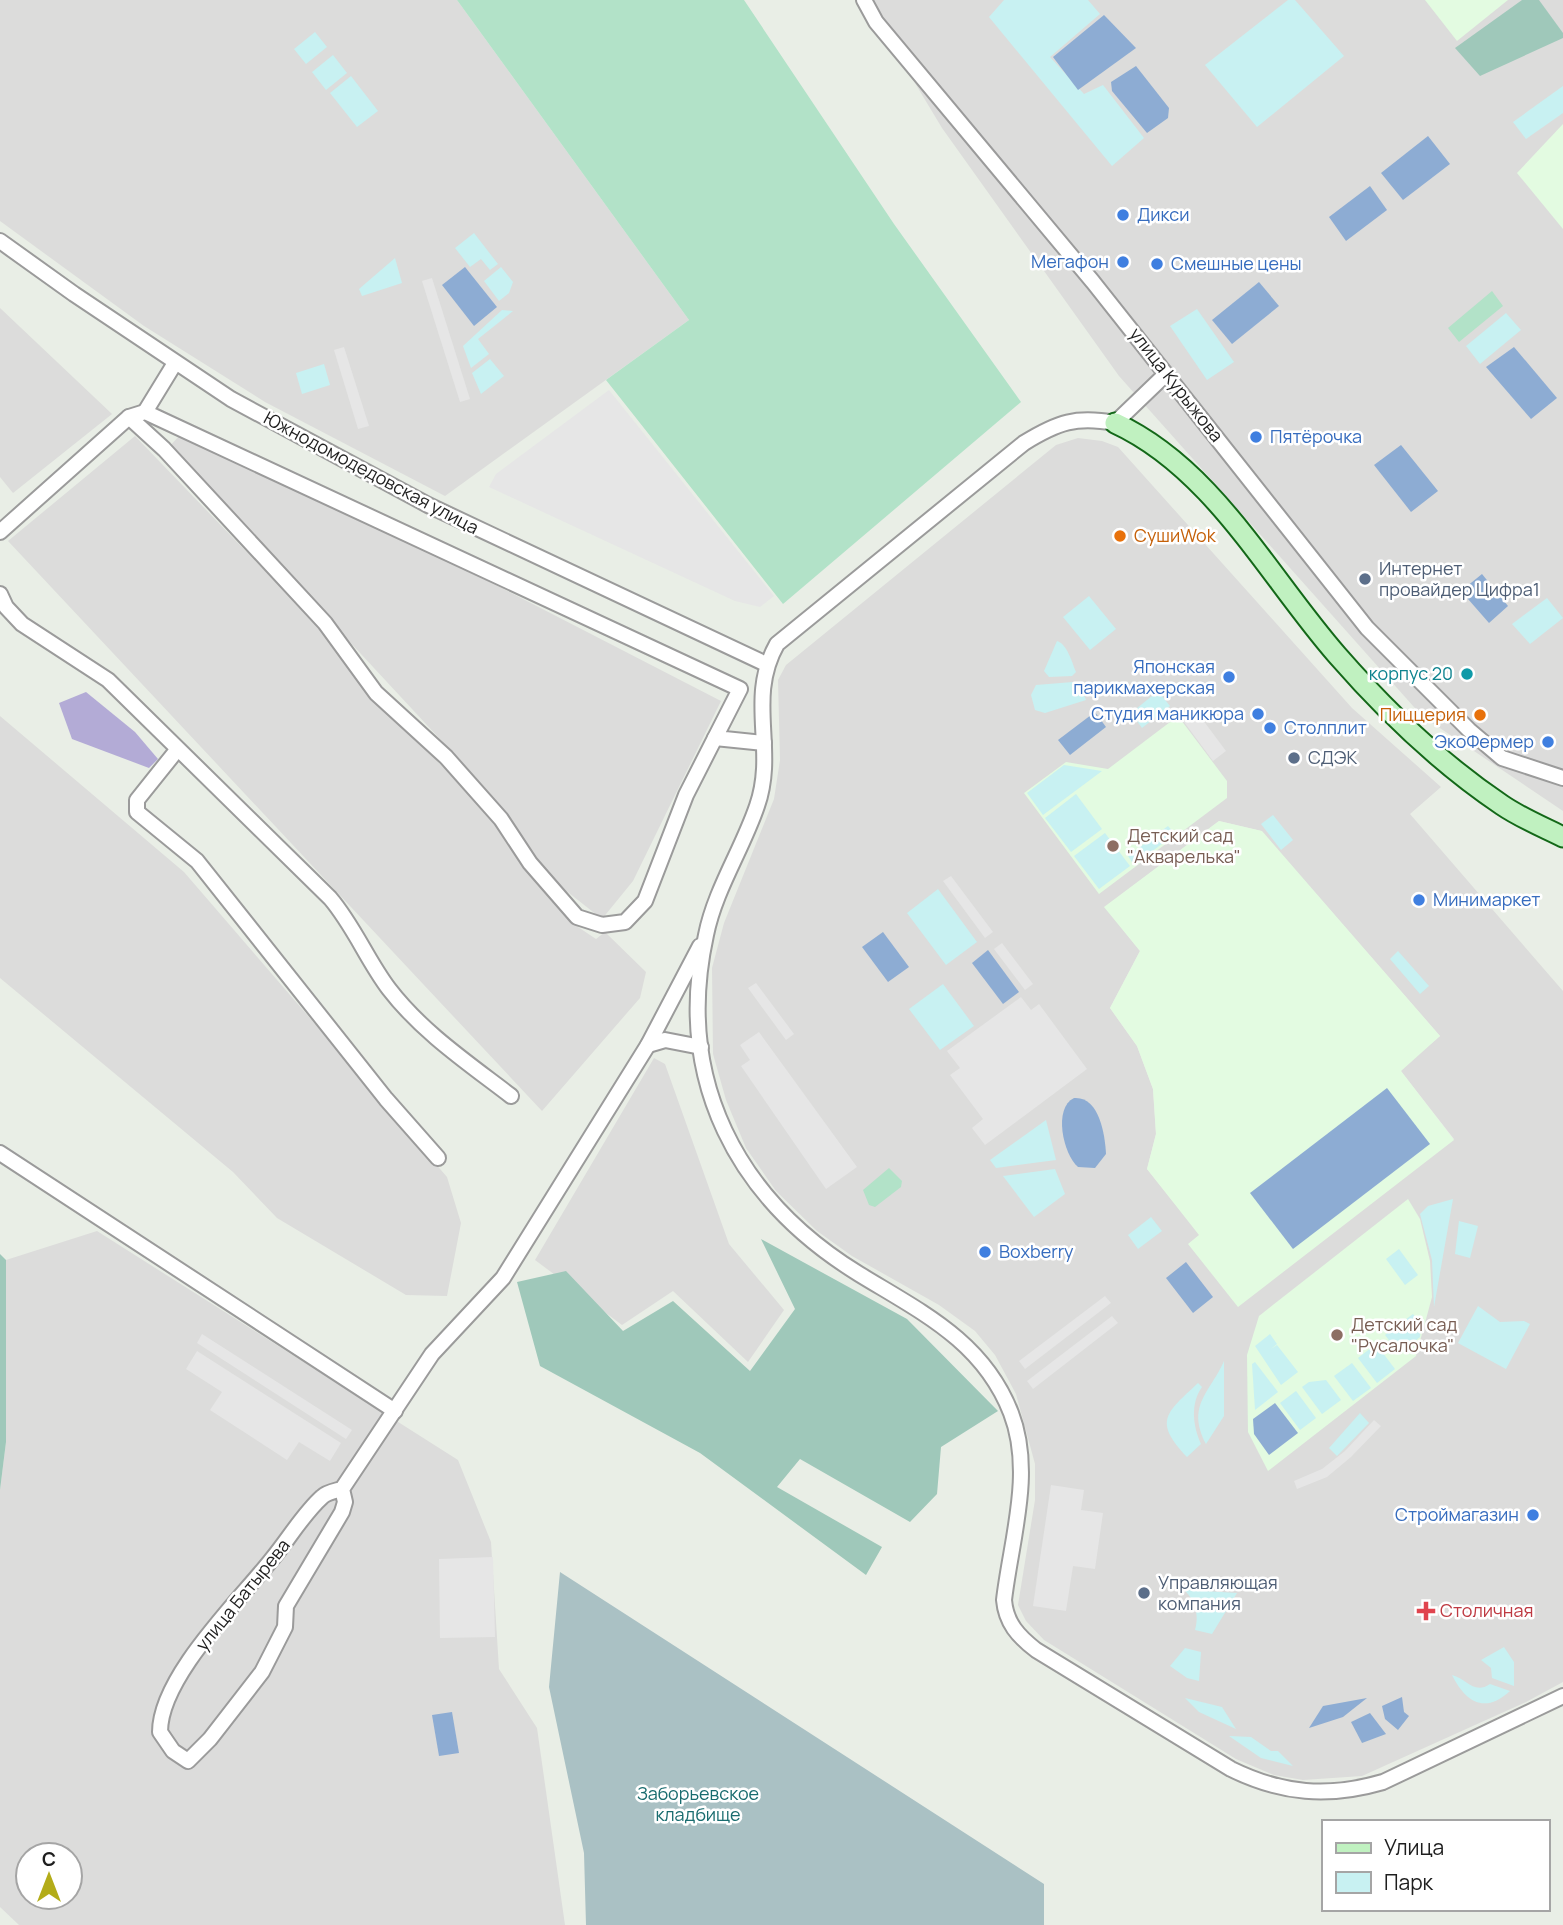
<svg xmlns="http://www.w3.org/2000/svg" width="1563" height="1925" viewBox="0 0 1563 1925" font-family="Manrope,sans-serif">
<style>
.residential{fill:#dcdcdb;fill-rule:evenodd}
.education{fill:#e3fbe1}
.grass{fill:#b2e2c8}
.forest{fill:#9fc8ba}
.cemetery{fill:#aac1c4}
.park{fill:#c8f1f2}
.pitch{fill:#8dacd3}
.parking{fill:#e6e6e6}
.water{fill:#b3abd6}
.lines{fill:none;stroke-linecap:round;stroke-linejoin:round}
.street-casing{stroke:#9b9b9b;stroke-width:18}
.secondary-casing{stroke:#136818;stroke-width:23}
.street{stroke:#fff;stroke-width:14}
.secondary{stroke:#c0f1c0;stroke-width:19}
.shop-dot{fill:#3f7fe0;stroke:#fff;stroke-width:2.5}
.food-dot{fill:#e8710a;stroke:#fff;stroke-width:2.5}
.service-dot{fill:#5c6f8a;stroke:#fff;stroke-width:2.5}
.culture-dot{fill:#0f9aa8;stroke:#fff;stroke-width:2.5}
.education-dot{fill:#8d6e63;stroke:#fff;stroke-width:2.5}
.health-dot{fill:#e0444e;stroke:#fff;stroke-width:2.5}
.labels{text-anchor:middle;stroke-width:5;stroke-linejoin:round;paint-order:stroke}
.shop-label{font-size:18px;fill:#366cbe;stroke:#fff;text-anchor:start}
.street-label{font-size:18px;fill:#1e1e1e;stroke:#fff}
.food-label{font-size:18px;fill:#c56008;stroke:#fff;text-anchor:start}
.service-label{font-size:18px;fill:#4e5e75;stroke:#fff;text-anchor:start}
.culture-label{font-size:18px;fill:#0d838f;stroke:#fff;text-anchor:end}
.education-label{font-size:18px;fill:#785e54;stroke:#fff;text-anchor:start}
.health-label{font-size:18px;fill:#be3a42;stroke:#fff;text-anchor:start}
.park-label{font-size:18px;fill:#196c6f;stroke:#fff}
</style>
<rect width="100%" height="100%" fill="#e9eee6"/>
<g class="residential">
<path d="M0 0H457L689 320 445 496 265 402 144 326 0 221Z"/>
<path d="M865 0H1563V811L1422 716 1119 376 942 128Z"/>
<path d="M0 308 112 414 13 493 0 477Z"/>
<path d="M180 435 492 583 721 701 633 881 602 919 546 875 451 751 169 447Z"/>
<path d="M135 436 315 623 379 701 491 817 578 927 596 939 605 932 646 972 640 998 542 1111 8 541Z"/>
<path d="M1078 438 1102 441 1118 447 1352 708 1441 787 1410 814 1563 991V1682L1526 1702 1362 1776 1303 1780 1274 1775 1236 1759 1044 1640 1026 1621 1018 1605 1035 1500V1464L1016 1394 995 1355 975 1331 939 1305 852 1256 817 1231 776 1191 746 1148 726 1100 713 1054 712 968 724 923 774 799 780 760 778 680 786 665 1056 445ZM1219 821 1261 831 1440 1036 1400 1070 1454 1139 1189 1244 1200 1235 1147 1169 1156 1134 1153 1089 1137 1046 1110 1008 1140 951 1105 907Z"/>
<path d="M0 716 184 872 447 1177 461 1223 447 1296 406 1295 277 1218 233 1172 0 978Z"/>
<path d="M654 1058 665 1064 729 1244 784 1310 748 1362 673 1291 622 1325 535 1260Z"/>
<path d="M97 1231 458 1460 491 1542 499 1669 537 1728 565 1925H19L0 1907V1490L6 1442V1260ZM28 1855H70V1897H28Z"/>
</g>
<g class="education">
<path d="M1425 0H1508L1457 41Z"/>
<path d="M1563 124V229L1517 173Z"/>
<path d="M1178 716 1227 781V798L1099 894 1024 793 1066 762 1108 769Z"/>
<path d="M1219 821 1262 831 1440 1036 1401 1071 1454 1140 1238 1307 1188 1244 1199 1235 1147 1169 1156 1134 1153 1089 1137 1046 1110 1008 1140 951 1104 907Z"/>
<path d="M1408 1199 1420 1219 1430 1261 1432 1297 1416 1356 1268 1471 1248 1432 1247 1355 1259 1316Z"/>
</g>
<g class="grass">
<path d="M457 0H744L894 224 1021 402 783 604 606 380 689 320Z"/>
<path d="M1492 291 1503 306 1459 342 1448 328Z"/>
<path d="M889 1168 902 1181 901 1187 875 1207 869 1205 863 1190Z"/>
</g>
<g class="forest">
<path d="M1522 0H1539L1563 33V38L1480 76 1455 48Z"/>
<path d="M761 1239 907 1319 998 1411 941 1447 937 1494 910 1522 800 1459 777 1487 882 1547 866 1575 700 1453 540 1366 517 1282 566 1271 623 1331 673 1301 750 1371 795 1309Z"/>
<path d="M0 1254 6 1260V1442L0 1490Z"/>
</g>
<path class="cemetery" d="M560 1572 1044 1884V1925H586L584 1853 549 1687Z"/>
<g class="park">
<path d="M1004 0H1088L1100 14 1050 57 1084 94 1103 85 1144 138 1112 166 989 17Z"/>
<path d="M1288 0H1295L1344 56 1257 127 1205 65Z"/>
<path d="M315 32 327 47 306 64 294 49Z"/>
<path d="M333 55 347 73 326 90 312 72Z"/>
<path d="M351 76 378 111 357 127 330 93Z"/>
<path d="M1563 86V113L1526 139 1513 122Z"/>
<path d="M474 233 498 264 490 270 481 259 470 267 455 248Z"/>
<path d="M395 258 402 283 362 296 359 289Z"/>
<path d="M501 267 513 282 509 293 499 301 484 281Z"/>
<path d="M1197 309 1234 362 1207 380 1170 326Z"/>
<path d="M502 310 513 311 478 339 489 354 471 368 463 346Z"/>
<path d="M1506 313 1521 330 1480 364 1466 346Z"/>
<path d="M490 359 504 376 481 394 472 373Z"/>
<path d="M324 364 330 385 302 394 296 373Z"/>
<path d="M1089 596 1116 629 1090 650 1063 617Z"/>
<path d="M1547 598 1563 618 1530 644 1512 624Z"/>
<path d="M1057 641C1067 644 1072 662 1076 672L1072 676 1049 677 1044 671Z"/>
<path d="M1073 682 1080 685 1086 700 1045 713 1035 710 1031 695 1036 685Z"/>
<path d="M1158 691 1170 706 1142 728 1131 713Z"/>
<path d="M1064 765 1102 771 1043 815 1027 793Z"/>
<path d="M1076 794 1102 829 1071 852 1045 818Z"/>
<path d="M1273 815 1293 840 1281 850 1261 824Z"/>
<path d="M1168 826 1175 834 1134 865 1128 856Z"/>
<path d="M1105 833 1130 866 1099 889 1074 856Z"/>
<path d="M938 889 977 942 946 965 907 913Z"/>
<path d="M1398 951 1429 986 1420 994 1390 959Z"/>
<path d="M943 984 974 1026 940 1050 909 1009Z"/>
<path d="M1046 1120 1056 1160 996 1168 990 1160Z"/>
<path d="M1055 1169 1065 1194 1034 1217 1003 1176Z"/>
<path d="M1453 1199 1434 1307 1432 1260 1420 1214 1428 1206Z"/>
<path d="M1151 1217 1162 1231 1138 1249 1128 1235Z"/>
<path d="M1459 1221 1478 1226 1470 1258 1455 1254Z"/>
<path d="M1399 1249 1418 1275 1405 1285 1386 1259Z"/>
<path d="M1478 1306 1500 1322 1524 1321 1530 1324 1506 1369 1458 1343Z"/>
<path d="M1413 1314 1421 1324 1420 1337 1399 1353 1385 1335Z"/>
<path d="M1270 1334 1277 1344 1271 1349 1277 1345 1298 1372 1281 1385 1255 1346Z"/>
<path d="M1376 1344 1395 1369 1377 1383 1358 1358Z"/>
<path d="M1224 1361V1416L1206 1444C1186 1405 1210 1393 1224 1361Z"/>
<path d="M1255 1362 1278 1392 1255 1410 1252 1364Z"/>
<path d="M1352 1363 1371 1388 1353 1401 1334 1376Z"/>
<path d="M1326 1380 1341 1400 1322 1414 1302 1387 1309 1382Z"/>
<path d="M1198 1383 1202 1387C1190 1404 1193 1426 1201 1444L1187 1457C1153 1421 1166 1413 1198 1383Z"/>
<path d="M1296 1391 1316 1418 1300 1430 1280 1403Z"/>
<path d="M1360 1413 1369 1423 1337 1456 1329 1448Z"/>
<path d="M1183 1585 1205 1591 1237 1593 1212 1634 1195 1630C1200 1614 1194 1598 1182 1588Z"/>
<path d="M1504 1647 1514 1662V1686L1492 1678 1491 1668 1481 1660Z"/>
<path d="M1185 1648 1201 1652 1199 1681 1187 1678 1170 1666Z"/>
<path d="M1452 1675C1467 1679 1474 1695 1490 1684L1510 1691C1484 1715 1465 1701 1452 1675Z"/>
<path d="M1185 1698 1222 1707 1236 1729 1199 1712Z"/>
<path d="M1229 1736 1251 1737 1271 1751H1278L1293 1766 1261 1758Z"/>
</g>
<g class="pitch">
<path d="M1104 15 1136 48 1078 90 1053 57Z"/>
<path d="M1136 66 1169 108 1168 118 1147 133 1112 91 1111 82Z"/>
<path d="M1428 136 1450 164 1403 200 1381 173Z"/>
<path d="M1370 186 1387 210 1346 241 1329 217Z"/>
<path d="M465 267 497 307 474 326 442 285Z"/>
<path d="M1259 282 1279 306 1232 344 1212 320Z"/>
<path d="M1514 347 1557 398 1531 419 1486 367Z"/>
<path d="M1401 445 1438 491 1411 512 1374 465Z"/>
<path d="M1482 574 1508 606 1489 623 1461 591Z"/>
<path d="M1095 712 1106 727 1070 755 1058 740Z"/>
<path d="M883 932 909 967 888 982 862 947Z"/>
<path d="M988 950 1019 992 1003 1004 972 963Z"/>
<path d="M1387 1088 1430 1144 1293 1249 1250 1193Z"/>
<path d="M1074 1098C1099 1096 1105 1134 1106 1154L1095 1168 1078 1167C1063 1154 1053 1108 1074 1098Z"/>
<path d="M1186 1262 1213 1297 1193 1313 1166 1278Z"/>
<path d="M1275 1403 1298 1433 1269 1455 1254 1434 1253 1419Z"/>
<path d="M1402 1697 1404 1712 1409 1716 1398 1730 1385 1719 1382 1706Z"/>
<path d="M1367 1698 1343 1717 1309 1728 1323 1706Z"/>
<path d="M452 1712 459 1753 439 1756 432 1715Z"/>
<path d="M1370 1713 1386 1734 1362 1743 1351 1722Z"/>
</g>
<g class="parking">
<path d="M432 278 470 399 460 402 422 281Z"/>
<path d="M344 347 369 426 358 429 334 350Z"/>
<path d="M609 390 774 596 760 607 735 601 489 487 496 474Z"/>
<path d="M1194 708 1226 751 1213 761 1181 718Z"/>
<path d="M951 876 993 932 985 938 943 881Z"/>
<path d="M1002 943 1033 984 1025 990 994 949Z"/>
<path d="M756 983 794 1034 786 1040 748 988Z"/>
<path d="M1021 997 1031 1010 1039 1004 1087 1069 985 1145 972 1128 983 1119 950 1075 960 1068 947 1051Z"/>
<path d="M759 1032 857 1167 826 1189 741 1066 750 1060 740 1045Z"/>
<path d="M1105 1296 1111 1303 1025 1369 1019 1361Z"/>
<path d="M1112 1316 1118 1323 1033 1389 1027 1381Z"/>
<path d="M202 1334 352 1430 346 1439 197 1343Z"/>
<path d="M197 1351 341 1443 330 1461 299 1442 287 1460 210 1410 222 1392 186 1369Z"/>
<path d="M1374 1420 1381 1426 1351 1457 1327 1477 1297 1489 1294 1481 1322 1469 1345 1451Z"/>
<path d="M1051 1485 1084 1490 1081 1510 1103 1513 1095 1569 1073 1566 1066 1611 1033 1606Z"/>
<path d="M493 1557 495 1637 440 1638 439 1559Z"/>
</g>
<path class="water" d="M86 692 135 732 158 759 149 768 72 739 59 703Z"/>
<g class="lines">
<defs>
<g id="street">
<path d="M864 0 876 22 1093 282 1367 628 1469 730 1502 758 1563 778"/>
<path d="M0 241 74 294 231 399 428 505 766 664"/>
<path d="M1166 374 1115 423C1076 416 1058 422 1024 443L777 644C746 699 777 749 757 806 742 850 715 890 706 935 674 1080 737 1199 859 1274 921 1312 983 1341 1011 1413 1034 1472 1011 1540 1004 1600 1006 1623 1018 1636 1036 1650L1231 1769C1282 1794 1328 1798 1383 1782L1563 1696"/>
<path d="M145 412 175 363"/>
<path d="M129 417 164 449 325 623 376 693 446 757 501 819 530 863 577 917 602 925 625 922 645 901 686 795 715 738"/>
<path d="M0 532 129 417 145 412 740 689 715 738 764 743"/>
<path d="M0 594 6 607 22 624 108 680 330 898C354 926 367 960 389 989 422 1032 468 1063 511 1096"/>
<path d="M177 750 137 800V812L197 861 386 1099 438 1158"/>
<path d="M648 1045 665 1040 701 1047"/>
<path d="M0 1153 395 1411"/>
<path d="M342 1489 345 1502 342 1512 286 1606 285 1627 262 1672 210 1739 188 1761 173 1751 160 1732C160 1677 239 1601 272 1559 288 1540 303 1514 322 1497 327 1492 335 1491 342 1489L432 1354 503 1278 648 1045 700 946"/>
</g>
<path id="secondary" d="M1115 423C1213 468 1268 576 1337 655 1385 710 1441 764 1502 805 1521 818 1543 827 1563 837"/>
</defs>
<use href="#street" class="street-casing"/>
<use href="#secondary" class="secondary-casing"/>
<use href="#street" class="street"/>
<use href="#secondary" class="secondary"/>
</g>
<g class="shop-dot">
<circle cx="1123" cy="215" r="7"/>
<circle cx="1123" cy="262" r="7"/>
<circle cx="1157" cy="264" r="7"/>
<circle cx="1256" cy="437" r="7"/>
<circle cx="1229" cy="677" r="7"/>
<circle cx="1258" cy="714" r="7"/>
<circle cx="1270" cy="728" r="7"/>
<circle cx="1548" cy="742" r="7"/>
<circle cx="1419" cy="900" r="7"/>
<circle cx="985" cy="1252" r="7"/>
<circle cx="1533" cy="1515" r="7"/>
</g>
<g class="food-dot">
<circle cx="1120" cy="536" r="7"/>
<circle cx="1480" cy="715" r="7"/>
</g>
<g class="service-dot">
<circle cx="1365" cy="579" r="7"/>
<circle cx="1294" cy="758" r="7"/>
<circle cx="1144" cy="1593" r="7"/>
</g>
<circle class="culture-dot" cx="1467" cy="674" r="7"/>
<g class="education-dot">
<circle cx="1113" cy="846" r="7"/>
<circle cx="1337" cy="1335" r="7"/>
</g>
<path class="health-dot" d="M1422.5 1600.5h7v7h7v7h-7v7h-7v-7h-7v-7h7z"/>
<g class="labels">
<g class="shop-label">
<text x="1137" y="221">Дикси</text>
<text x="1109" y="268" text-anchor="end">Мегафон</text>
<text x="1171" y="270">Смешные цены</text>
<text x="1270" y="443">Пятёрочка</text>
<text x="1215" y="673" text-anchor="end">Японская<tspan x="1215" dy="21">парикмахерская</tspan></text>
<text x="1244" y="720" text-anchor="end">Студия маникюра</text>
<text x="1284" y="734">Столплит</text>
<text x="1534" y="748" text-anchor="end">ЭкоФермер</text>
<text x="1433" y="906">Минимаркет</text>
<text x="999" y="1258">Boxberry</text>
<text x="1519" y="1521" text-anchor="end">Строймагазин</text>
</g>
<g class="street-label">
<text transform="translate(1176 385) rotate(52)" y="6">улица Курыжова</text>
<text transform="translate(371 473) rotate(28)" y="6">Южнодомодедовская улица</text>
<text transform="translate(243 1595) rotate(-51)" y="6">улица Батырева</text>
</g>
<g class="food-label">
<text x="1134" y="542">СушиWok</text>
<text x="1466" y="721" text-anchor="end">Пиццерия</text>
</g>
<g class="service-label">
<text x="1379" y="575">Интернет<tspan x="1379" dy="21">провайдер Цифра1</tspan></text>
<text x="1308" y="764">СДЭК</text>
<text x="1158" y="1589">Управляющая<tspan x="1158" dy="21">компания</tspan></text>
</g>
<g class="culture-label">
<text x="1453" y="680">корпус 20</text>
</g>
<g class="education-label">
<text x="1127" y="842">Детский сад<tspan x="1127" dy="21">"Акварелька"</tspan></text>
<text x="1351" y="1331">Детский сад<tspan x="1351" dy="21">"Русалочка"</tspan></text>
</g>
<g class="health-label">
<text x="1440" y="1617">Столичная</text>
</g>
<g class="park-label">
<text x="698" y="1800">Заборьевское<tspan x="698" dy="21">кладбище</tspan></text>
</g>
</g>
<rect x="1322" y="1820" width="228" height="91" fill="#ffffff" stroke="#a5a5a5" stroke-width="2"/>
<rect x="1336" y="1843" width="35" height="10" fill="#c0f1c0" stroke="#a5a5a5" stroke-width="2"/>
<text x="1384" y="1855" font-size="21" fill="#1e1e1e">Улица</text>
<rect x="1336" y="1872" width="35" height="21" fill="#c8f1f2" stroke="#a5a5a5" stroke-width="2"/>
<text x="1384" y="1890" font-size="21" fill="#1e1e1e">Парк</text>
<g transform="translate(49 1876)"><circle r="33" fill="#ffffff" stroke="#a5a5a5" stroke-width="2"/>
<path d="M0-5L12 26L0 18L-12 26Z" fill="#b3ac19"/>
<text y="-10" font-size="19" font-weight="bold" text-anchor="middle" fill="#1e1e1e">С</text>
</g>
</svg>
